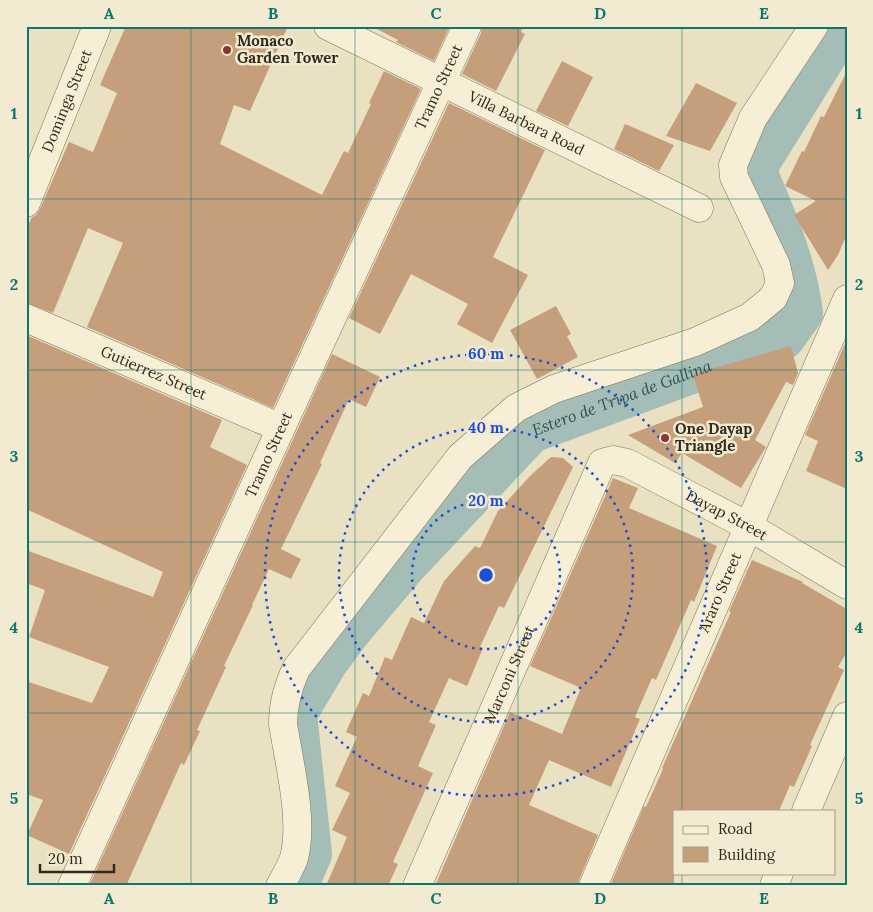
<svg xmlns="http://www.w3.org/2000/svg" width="873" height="912" viewBox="0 0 873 912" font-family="Lora,serif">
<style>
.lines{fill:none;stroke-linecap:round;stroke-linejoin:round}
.river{stroke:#a4bdb7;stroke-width:44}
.building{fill:#c59f7b}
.minor-casing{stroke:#82735b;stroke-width:29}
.minor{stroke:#f6eed5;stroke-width:28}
.grid{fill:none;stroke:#0f766e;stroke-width:1;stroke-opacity:0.55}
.ring{fill:none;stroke:#1d4ed8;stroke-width:2.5;stroke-dasharray:2.5 5}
.poi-dot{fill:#8c3630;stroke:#f2ebd1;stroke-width:2}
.labels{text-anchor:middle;stroke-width:5;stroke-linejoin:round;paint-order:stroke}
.poi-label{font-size:15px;font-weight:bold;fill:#332a1e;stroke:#f2ebd1;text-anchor:start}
.street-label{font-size:15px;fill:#332a1e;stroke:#f2ebd1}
.water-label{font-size:16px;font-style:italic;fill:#2e5252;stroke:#f2ebd1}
.centre{fill:#1d4ed8;stroke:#f2ebd1;stroke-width:2.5}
.ring-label{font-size:15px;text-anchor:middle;font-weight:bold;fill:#1d4ed8;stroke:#f2ebd1;stroke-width:5;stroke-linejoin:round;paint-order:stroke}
.neatline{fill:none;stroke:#0f766e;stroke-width:2}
.grid-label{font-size:16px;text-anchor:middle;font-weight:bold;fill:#0f766e}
</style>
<rect width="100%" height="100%" fill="#eae1c2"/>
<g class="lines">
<path class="river" id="s1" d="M296 886 310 854 295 714 326 662 349 631 403 567 531 431 783 338 801 313C795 263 773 215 754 169L843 26"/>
</g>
<g class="building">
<path d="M126 26H288L250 111 234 105 220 144 322 195 344 151 348 153 371 104 369 103 384 71 421 89 273 408 87 327 123 243 88 228 53 313 26 303V230L32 217 36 215 40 209 69 142 93 152 117 93 100 85Z"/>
<path d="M371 26H450L434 61 396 42 398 40Z"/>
<path d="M482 26H523L521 32 525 34 496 91 462 74 481 33Z"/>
<path d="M562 61 593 77 568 126 536 111Z"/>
<path d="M847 71V234L838 255 828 270 794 215 816 201 785 186 802 151 804 152 821 116 824 117Z"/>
<path d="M696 83 737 103 710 151 666 136Z"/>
<path d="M449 103 545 150 493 257 528 275 492 343 457 324 468 304 411 274 380 334 349 318Z"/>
<path d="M625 124 674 145 659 171 614 149Z"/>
<path d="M556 306 571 334 567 336 578 357 537 379 510 330Z"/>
<path d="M26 335 222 420 210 447 247 465 69 854 27 835 43 800 26 794V681L92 703 109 667 29 637 45 590 26 583V550L153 597 163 572 26 509Z"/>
<path d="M847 339V489L806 471 818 441 805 435Z"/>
<path d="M791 346 798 373 793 385 786 382 755 440 766 447 741 488 682 453 675 463 628 435 703 407 693 374Z"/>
<path d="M332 354 380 377 366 407 349 399 320 463 322 464 281 549 301 559 291 579 269 569 252 605H253L224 666 226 667 197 730 200 731 184 765 181 763 126 886H89Z"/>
<path d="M551 457 563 458 573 467 504 608 499 606 480 647 483 648 467 686 449 678 429 722 436 725 418 766 433 773 393 862 398 864 388 886H326L347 837 332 830 350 793 335 786 357 737 346 732 363 693 369 696 385 657 392 660 411 617 424 623 444 581 475 546 480 548 498 511 531 475Z"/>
<path d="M613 478 638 488 629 508 717 546 694 602 691 600 656 680 652 678 635 717 640 719 611 787 549 760 529 805 598 835 579 880 578 886H435L510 712 562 734 581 688 530 666Z"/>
<path d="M752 560 803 582 802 583 847 609V652L838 667 844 670 810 745 812 746 794 787 790 785 779 811H674V886H610L644 806 646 807 663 769 662 768 731 612 729 611Z"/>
</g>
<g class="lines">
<defs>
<g id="minor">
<path id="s2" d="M328 26 699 208"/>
<path id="s3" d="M26 203 97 26"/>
<path id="s4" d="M26 318 281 428"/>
<path d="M806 811 847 716"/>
<path id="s5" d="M72 886 281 428 467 26"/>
<path d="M280 886C285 877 291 867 294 858 304 821 289 762 283 724 283 703 288 687 296 669L460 457 516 408 554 389 695 342 750 317 773 298 780 283 776 265 734 177 733 165 753 118 814 26"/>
<path id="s6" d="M417 886 602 463 613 460 627 463 748 526 847 585"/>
<path id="s7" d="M593 886 847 299"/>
<path d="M774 886 779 873"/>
</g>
</defs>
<use href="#minor" class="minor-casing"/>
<use href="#minor" class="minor"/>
</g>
<path class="grid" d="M191 26V886M355 26V886M518 26V886M682 26V811M26 199H847M26 370H847M26 542H847M26 713H847M682 873V886"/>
<g class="ring">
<circle cx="486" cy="575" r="74"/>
<circle cx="486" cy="575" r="147"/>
<circle cx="486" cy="575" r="221"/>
</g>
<g class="poi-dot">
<circle cx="227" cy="50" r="5"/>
<circle cx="665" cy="438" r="5"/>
</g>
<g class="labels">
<g class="poi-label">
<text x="237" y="46">Monaco<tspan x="237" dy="17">Garden Tower</tspan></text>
<text x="675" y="434">One Dayap<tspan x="675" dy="17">Triangle</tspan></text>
</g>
<g class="street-label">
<text dy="5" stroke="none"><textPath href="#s5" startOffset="879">Tramo Street</textPath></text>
<text dy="5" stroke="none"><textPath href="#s3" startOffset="110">Dominga Street</textPath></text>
<text dy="5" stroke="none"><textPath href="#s2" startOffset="221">Villa Barbara Road</textPath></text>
<text dy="5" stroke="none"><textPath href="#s4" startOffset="139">Gutierrez Street</textPath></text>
<text dy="5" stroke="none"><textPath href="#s5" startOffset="474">Tramo Street</textPath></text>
<text dy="5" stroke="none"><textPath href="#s6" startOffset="600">Dayap Street</textPath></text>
<text dy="5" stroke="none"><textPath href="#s7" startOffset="320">Araro Street</textPath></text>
<text dy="5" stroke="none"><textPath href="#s6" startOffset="231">Marconi Street</textPath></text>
</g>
<g class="water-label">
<text dy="6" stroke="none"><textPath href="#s1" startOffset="642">Estero de Tripa de Gallina</textPath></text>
</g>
</g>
<circle cx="486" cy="575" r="8" class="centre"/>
<g class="ring-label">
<text x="486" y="359">60 m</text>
<text x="486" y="433">40 m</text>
<text x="486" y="506">20 m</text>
</g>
<rect width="873" height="912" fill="none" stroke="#f2ebd1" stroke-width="55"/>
<rect x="673" y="810" width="162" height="65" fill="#f2ebd1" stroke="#a69e89"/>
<rect x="683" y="826" width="25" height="8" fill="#f6eed5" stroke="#a69e89"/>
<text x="718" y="834" font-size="15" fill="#332a1e">Road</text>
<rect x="683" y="847" width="25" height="15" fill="#c59f7b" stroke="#a69e89"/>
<text x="718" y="860" font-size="15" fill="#332a1e">Building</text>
<path d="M40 864v8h74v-8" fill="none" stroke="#332a1e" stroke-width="2.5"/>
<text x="48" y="864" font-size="15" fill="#332a1e" stroke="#f2ebd1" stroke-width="4" paint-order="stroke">20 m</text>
<rect x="28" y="28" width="818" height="856" class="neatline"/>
<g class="grid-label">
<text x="109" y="19">A</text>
<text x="273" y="19">B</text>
<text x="436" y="19">C</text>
<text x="600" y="19">D</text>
<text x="764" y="19">E</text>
<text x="14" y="119">1</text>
<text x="859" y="119">1</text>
<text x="14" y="290">2</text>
<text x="859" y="290">2</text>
<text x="14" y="462">3</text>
<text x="859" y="462">3</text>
<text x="14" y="633">4</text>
<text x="859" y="633">4</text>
<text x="14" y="804">5</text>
<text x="859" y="804">5</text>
<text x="109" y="904">A</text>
<text x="273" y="904">B</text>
<text x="436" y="904">C</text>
<text x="600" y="904">D</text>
<text x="764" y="904">E</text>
</g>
</svg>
